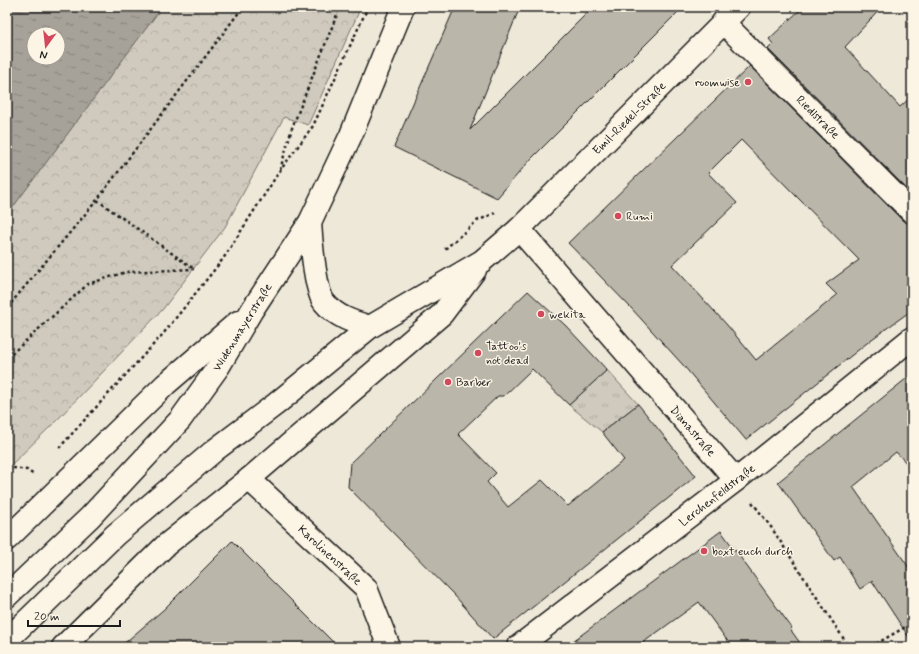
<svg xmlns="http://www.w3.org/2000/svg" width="919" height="654" viewBox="0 0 919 654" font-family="Mynerve,sans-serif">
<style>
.grass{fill:url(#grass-tufts);stroke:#76736c}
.forest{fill:url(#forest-crowns);stroke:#76736c}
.water{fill:url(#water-ripples);stroke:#6f6c67;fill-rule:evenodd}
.building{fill:#bab6aa;stroke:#1c1c1c;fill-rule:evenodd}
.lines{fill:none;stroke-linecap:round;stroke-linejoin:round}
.minor-casing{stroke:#1c1c1c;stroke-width:25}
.secondary-casing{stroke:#1c1c1c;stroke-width:25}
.path{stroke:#1c1c1c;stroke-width:2.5;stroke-dasharray:3 3;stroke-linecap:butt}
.minor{stroke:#fcf5e5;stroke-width:22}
.secondary{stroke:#fcf5e5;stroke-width:22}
.tram{stroke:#1c1c1c;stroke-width:1}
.poi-dot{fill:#d1495b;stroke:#fcf5e5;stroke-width:1.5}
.labels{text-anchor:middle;stroke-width:3;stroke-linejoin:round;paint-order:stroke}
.poi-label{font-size:12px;fill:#1c1c1c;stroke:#fcf5e5;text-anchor:start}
.street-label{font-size:12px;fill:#1c1c1c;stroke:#fcf5e5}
</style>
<defs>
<pattern id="grass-tufts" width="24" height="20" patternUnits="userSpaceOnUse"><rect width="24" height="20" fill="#cfcabd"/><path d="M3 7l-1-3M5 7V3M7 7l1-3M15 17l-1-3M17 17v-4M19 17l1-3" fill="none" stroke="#b1ada2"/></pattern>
<pattern id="forest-crowns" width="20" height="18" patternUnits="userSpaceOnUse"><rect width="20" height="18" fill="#cfcabd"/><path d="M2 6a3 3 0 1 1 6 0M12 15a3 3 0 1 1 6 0" fill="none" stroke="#b1ada2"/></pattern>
<pattern id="water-ripples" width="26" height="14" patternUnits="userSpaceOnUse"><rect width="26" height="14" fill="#a7a299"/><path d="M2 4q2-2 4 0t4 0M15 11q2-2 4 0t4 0" fill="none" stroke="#87837c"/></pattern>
</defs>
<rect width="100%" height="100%" fill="#eee8d9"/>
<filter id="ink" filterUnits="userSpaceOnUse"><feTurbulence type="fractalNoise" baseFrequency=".025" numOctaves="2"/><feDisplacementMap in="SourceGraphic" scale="8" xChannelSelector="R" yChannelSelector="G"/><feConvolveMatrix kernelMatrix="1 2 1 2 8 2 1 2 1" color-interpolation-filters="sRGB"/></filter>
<g filter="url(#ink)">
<path class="grass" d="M607 370 638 404 602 432 569 405Z"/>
<path class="forest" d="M162 7H361L308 125 284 117 225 227 163 309 57 420 7 469V215Z"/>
<path class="water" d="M7 7H162L7 215ZM34 34H58V58H34Z"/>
<g class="building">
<path d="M455 7H520L470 130 593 7H683L531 159 497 198 394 147Z"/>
<path d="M803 7H882L845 47 900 107 912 96V194L768 49 773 44 769 39Z"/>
<path d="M750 66 903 221 912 224V310L872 339 746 440 683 365 632 309 568 243ZM741 140 859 260 826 284 837 295 756 360 727 325 672 265 737 203 708 173Z"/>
<path d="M528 291 566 326 607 370 569 405 532 369 504 396H498L458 434 496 473 487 482 508 507 542 480 568 506 624 460 602 432 638 404 696 476 493 639 455 596 348 487 350 463Z"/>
<path d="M912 374V469L896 452 853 487 912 572V642L872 581 860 589 840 557 834 561 778 482Z"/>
<path d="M721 531 792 628 790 629 803 647H732L699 602 637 647H565Z"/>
<path d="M232 541 338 647H120L164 609Z"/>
</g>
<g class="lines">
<defs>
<g id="minor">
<path d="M723 22 912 212"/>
<path d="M519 229 736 480"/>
<path d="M249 479 366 588 389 647"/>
<path d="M518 647 736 480 912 338"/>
</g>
<g id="secondary">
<path d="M310 222C311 238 315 290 324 302 336 317 353 322 370 327"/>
<path d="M7 539 166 384 238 322"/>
<path d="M7 596 90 517 180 420 219 366 252 310 310 222 351 135 403 7"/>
<path d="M7 640 115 535 215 450 276 404 370 327 482 261 519 229 739 7"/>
<path d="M63 647 166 545 249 479 442 314 475 270"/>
</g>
</defs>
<use href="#minor" class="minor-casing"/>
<use href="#secondary" class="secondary-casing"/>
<g class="path">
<path d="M280 170 292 128 340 7"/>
<path d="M97 200 194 269"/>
<path d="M445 249 477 221 495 213"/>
<path d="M7 308 97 200 243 7"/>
<path d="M7 358 88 284 126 272 194 269"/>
<path d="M59 448 163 334 223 259 279 172 313 126 368 7"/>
<path d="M7 467 27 470 34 475"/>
<path d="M752 502 771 527 849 647"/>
<path d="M871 647 912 623"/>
</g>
<use href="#minor" class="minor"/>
<use href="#secondary" class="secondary"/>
<path class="tram" d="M904 647 912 642"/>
</g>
</g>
<g class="poi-dot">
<circle cx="748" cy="82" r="4"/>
<circle cx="618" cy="216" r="4"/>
<circle cx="541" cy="314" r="4"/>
<circle cx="478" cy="353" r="4"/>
<circle cx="448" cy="382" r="4"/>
<circle cx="704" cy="551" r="4"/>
</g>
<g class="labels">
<g class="poi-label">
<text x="740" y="86" text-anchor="end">roomwise</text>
<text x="626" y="220">Rumi</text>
<text x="549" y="318">wekita</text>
<text x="486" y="350">Tattoo's<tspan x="486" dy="14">not dead</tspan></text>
<text x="456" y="386">Barber</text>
<text x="712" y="555">boxt euch durch</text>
</g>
<g class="street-label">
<text transform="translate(818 117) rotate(45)" y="4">Riedlstraße</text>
<text transform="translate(629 118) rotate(-45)" y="4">Emil-Riedel-Straße</text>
<text transform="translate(242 327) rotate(-58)" y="4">Widenmayerstraße</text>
<text transform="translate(693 431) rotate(49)" y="4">Dianastraße</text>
<text transform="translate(717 495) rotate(-38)" y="4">Lerchenfeldstraße</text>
<text transform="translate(330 555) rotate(43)" y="4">Karolinenstraße</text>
</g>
</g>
<rect width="919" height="654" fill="none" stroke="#fcf5e5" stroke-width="24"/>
<rect x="12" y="12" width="895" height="630" fill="none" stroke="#1c1c1c" stroke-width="1.5" filter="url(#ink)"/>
<g transform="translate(46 46) rotate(195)"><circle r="19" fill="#fcf5e5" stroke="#a29e95"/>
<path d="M0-3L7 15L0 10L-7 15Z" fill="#d1495b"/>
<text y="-6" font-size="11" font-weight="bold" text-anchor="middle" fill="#1c1c1c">N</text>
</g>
<path d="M28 620v6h92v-6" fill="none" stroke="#1c1c1c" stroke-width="2"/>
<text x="34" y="620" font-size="12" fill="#1c1c1c" stroke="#fcf5e5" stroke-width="3" paint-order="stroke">20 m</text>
</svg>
